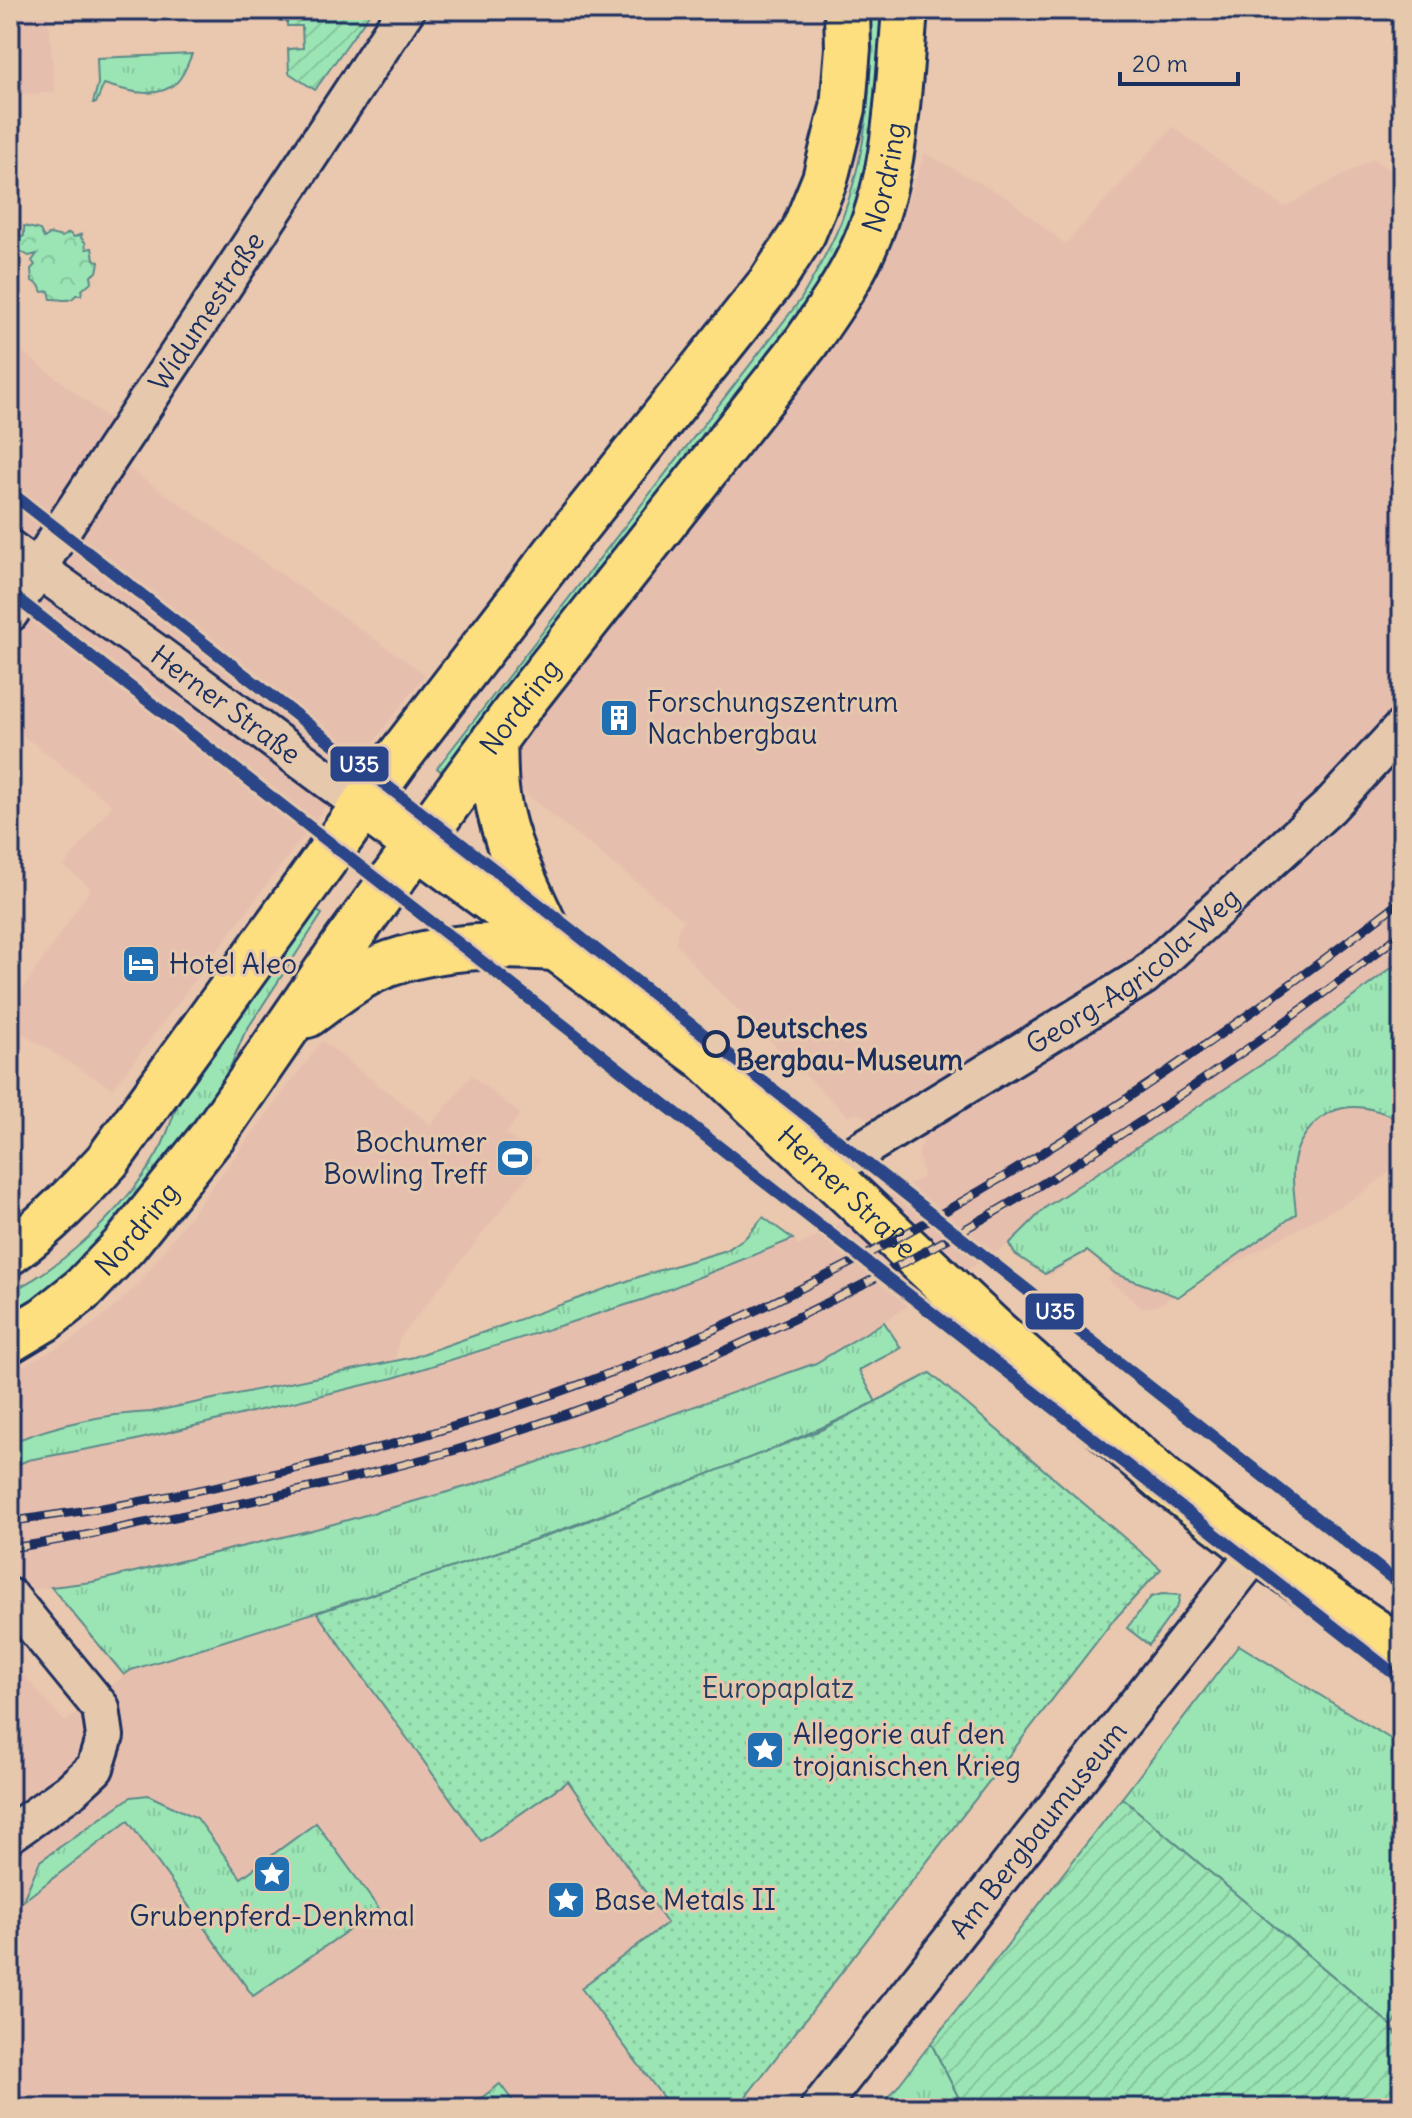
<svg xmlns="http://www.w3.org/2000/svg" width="1412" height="2118" viewBox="0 0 1412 2118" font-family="Delius,sans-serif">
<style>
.built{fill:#e6beae}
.grass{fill:url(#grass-tufts);stroke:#5b8a89;stroke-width:2}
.forest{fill:url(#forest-crowns);stroke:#5b8a89;stroke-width:2}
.park{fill:url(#park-dots);stroke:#5b8a89;stroke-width:2}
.garden{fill:url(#garden-furrows);stroke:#5b8a89;stroke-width:2}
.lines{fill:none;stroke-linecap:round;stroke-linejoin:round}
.minor-casing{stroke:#1b2f5e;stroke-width:42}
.primary-casing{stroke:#1b2f5e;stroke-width:50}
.minor{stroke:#e6c9ad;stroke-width:36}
.primary{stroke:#fddf80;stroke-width:44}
.rail-casing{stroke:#1b2f5e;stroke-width:9}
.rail{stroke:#e6c9ad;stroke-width:6;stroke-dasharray:18;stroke-linecap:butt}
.metro-1-casing{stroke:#e6c9ad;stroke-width:18}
.metro-1{stroke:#294488;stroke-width:12}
.stop-dot{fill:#e6c9ad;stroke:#1b2f5e;stroke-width:4}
.labels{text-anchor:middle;stroke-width:6;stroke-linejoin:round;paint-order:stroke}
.street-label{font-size:28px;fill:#1b2f5e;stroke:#e6c9ad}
.poi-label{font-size:28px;fill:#1b2f5e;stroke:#e6c9ad;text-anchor:start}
.stop-label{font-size:28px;font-weight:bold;fill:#1b2f5e;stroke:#e6c9ad;text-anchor:start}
.park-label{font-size:28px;fill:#284167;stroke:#e6c9ad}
.line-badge{stroke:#e6c9ad;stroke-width:3}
.badge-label{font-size:22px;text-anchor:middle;font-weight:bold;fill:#fff}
</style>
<defs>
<pattern id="grass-tufts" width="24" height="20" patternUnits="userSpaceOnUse" patternTransform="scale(2)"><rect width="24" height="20" fill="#9be5b4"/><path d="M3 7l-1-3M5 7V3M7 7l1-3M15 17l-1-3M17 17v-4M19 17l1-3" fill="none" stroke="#85c59d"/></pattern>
<pattern id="forest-crowns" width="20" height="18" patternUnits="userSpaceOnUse" patternTransform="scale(2)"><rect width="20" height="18" fill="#9be5b4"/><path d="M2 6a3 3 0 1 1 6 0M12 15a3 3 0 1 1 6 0" fill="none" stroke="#85c59d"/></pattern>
<pattern id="park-dots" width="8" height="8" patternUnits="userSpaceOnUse" patternTransform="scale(2)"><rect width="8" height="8" fill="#9be5b4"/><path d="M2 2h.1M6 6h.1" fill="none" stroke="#85c59d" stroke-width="1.8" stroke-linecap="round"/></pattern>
<pattern id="garden-furrows" width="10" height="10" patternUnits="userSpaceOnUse" patternTransform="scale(2)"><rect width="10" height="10" fill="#9be5b4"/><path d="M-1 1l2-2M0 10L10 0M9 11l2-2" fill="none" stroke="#85c59d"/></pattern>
</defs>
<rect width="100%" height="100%" fill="#eac7af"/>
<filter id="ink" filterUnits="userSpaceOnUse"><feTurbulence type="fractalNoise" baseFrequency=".0125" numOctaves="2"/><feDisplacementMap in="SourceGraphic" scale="16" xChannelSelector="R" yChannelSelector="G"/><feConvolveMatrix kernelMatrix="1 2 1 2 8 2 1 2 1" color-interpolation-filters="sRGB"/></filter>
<g filter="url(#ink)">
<g class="built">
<path d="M10 10H48L55 92 10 95Z"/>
<path d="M1173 127 1284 207 1373 159 1402 178V1162L1360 1195 1156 1306 1142 1308 1109 1280 1115 1273 1087 1249 1051 1276 1009 1244 816 1363 652 1423 476 1484 312 1530 92 1582 10 1593V1468L28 1460 132 1441 393 1378 520 1340 645 1299 793 1239 799 1246 923 1177 919 1158V1149L924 1142 858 1114 848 1116 705 978 681 950 676 943 678 930 684 920 512 783 513 767 528 724 849 317 886 259 925 153 1009 199 1065 244Z"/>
<path d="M10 342 126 432 111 456 425 674 113 1089 10 1026V1008L91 888 64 866 112 805 10 725Z"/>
<path d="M322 1041 431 1125 471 1075 520 1114 506 1134 540 1161 399 1339 395 1361 151 1412 121 1413 41 1430 10 1443V1372L70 1341 109 1312 138 1285Z"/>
<path d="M317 1613 416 1753 568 1780 668 1923 581 1989 671 2108H10V1660L65 1722 131 1670Z"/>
</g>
<g class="grass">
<path d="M868 10H886L867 174 845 242 806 310 446 775 437 768 801 299C815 274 830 249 841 222 866 155 874 81 868 10Z"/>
<path d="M192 54C188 63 184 75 177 82 157 101 127 91 104 84L96 103H93L98 84 97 58Z"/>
<path d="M311 907 322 914 244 1034 219 1094 95 1250 40 1298 10 1314V1292C67 1265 133 1201 162 1145 171 1126 175 1106 185 1088 224 1026 269 967 311 907Z"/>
<path d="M1402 960V1121C1387 1114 1371 1107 1354 1107 1321 1107 1295 1138 1293 1169 1292 1183 1295 1199 1296 1214L1178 1297 1116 1274 1087 1251 1045 1274 1015 1254 1009 1244 1046 1207 1276 1055Z"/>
<path d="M763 1217 793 1239 645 1299 393 1378 132 1441 28 1460 10 1468V1443C55 1425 103 1414 151 1412L414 1357 644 1275 727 1250 746 1237Z"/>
<path d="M884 1322 901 1348 859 1370 876 1402C809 1436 739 1462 670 1489 493 1558 312 1614 131 1670L124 1675 51 1587 92 1582 312 1530 476 1484 816 1363Z"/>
<path d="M1162 1594 1180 1595 1178 1605 1149 1645 1127 1628 1151 1597Z"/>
<path d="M1239 1645 1402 1746V2012L1392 2026 1122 1798Z"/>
<path d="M148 1795 197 1818 241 1878 316 1823 379 1909 253 1996 128 1821 22 1902 40 1861 131 1797Z"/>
<path d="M931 2043 964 2108H881Z"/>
<path d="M500 2084 518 2108H468Z"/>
</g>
<path class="forest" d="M24 226 40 230 44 238 50 234 62 237 69 233 74 237 82 234 81 238 85 242 86 249 92 248 94 259 99 262 97 272 91 276 92 281 82 290 81 295H76C69 304 60 298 51 299L49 291 42 292 39 285 32 281 31 269 35 265 32 261 37 254 29 256 15 248 19 238 24 236Z"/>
<path class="park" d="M930 1373 1161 1569 1112 1622 737 2108H671L581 1988 667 1923 568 1781 481 1841 317 1613 575 1526 821 1430Z"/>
<g class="garden">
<path d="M287 10H372L315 90 289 73 288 49 303 48 302 26H287Z"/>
<path d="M1122 1798 1392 2026 1402 2048V2108H964L931 2043Z"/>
</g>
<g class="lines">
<defs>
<g id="minor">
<path id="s1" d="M10 549 159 655 363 806"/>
<path id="s2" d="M10 613 67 522 406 10"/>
<path id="s3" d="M827 1171 1144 976 1329 807 1402 728"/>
<path d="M10 1597 101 1708 105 1736 95 1768 69 1792 10 1834"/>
<path id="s4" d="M819 2108 1257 1551"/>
</g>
<g id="primary">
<path d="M494 740C495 759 494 778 497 796 505 848 531 896 553 943"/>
<path id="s5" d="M363 806 705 1058 996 1332 1165 1481 1257 1551 1402 1650"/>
<path d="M307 1015C328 1000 350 981 374 970 429 945 497 944 556 948"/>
<path d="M10 1252C47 1225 77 1194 108 1160L398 758 565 541 772 281 803 233 825 179 843 108 848 48 847 10"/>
<path id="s6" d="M10 1340 45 1319 84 1288 125 1245 214 1134 347 941 515 712 805 344C825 315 845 287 860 256 897 180 898 92 905 10"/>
</g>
</defs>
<use href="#minor" class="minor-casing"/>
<use href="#primary" class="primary-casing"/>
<use href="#minor" class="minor"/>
<use href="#primary" class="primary"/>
<defs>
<g id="rail">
<path d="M10 1522C56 1514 102 1509 148 1500 275 1476 402 1445 524 1404 846 1296 1135 1106 1402 900"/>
<path d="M10 1548C64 1541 117 1528 170 1518 266 1499 362 1477 456 1450 799 1349 1122 1153 1402 933"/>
</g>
</defs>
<use href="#rail" class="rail-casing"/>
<use href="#rail" class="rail"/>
<defs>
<g id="metro-1">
<path d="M10 492 536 902 1402 1586"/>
<path d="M10 593 1402 1680"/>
</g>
</defs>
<use href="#metro-1" class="metro-1-casing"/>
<use href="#metro-1" class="metro-1"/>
</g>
</g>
<defs>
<symbol id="building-square" viewBox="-11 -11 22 22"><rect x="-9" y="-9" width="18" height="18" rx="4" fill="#1f6fb2" stroke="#e6c9ad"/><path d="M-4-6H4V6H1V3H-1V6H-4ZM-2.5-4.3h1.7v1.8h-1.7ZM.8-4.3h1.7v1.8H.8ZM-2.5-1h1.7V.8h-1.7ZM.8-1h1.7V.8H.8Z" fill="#fff"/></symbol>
<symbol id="hotel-square" viewBox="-11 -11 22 22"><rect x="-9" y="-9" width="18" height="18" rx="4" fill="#1f6fb2" stroke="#e6c9ad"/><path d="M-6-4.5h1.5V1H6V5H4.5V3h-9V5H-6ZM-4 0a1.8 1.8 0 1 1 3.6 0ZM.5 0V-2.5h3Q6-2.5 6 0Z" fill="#fff"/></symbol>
<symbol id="stadium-square" viewBox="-11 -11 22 22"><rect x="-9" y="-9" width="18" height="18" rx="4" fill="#1f6fb2" stroke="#e6c9ad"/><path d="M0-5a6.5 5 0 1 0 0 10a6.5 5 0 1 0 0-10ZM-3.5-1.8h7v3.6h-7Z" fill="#fff"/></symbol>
<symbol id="sight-square" viewBox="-11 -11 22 22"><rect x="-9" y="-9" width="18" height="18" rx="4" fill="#1f6fb2" stroke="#e6c9ad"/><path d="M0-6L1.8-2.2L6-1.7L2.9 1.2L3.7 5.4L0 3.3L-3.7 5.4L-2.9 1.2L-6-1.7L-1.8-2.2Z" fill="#fff"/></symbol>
</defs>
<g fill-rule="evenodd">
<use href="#building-square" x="597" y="696" width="44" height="44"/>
<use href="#hotel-square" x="119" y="942" width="44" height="44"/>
<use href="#stadium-square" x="493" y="1136" width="44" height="44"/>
<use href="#sight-square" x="743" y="1728" width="44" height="44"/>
<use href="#sight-square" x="250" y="1852" width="44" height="44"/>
<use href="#sight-square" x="544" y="1878" width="44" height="44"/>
</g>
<circle class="stop-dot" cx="716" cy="1044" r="12"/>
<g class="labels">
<g class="street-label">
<text dy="10" stroke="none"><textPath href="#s6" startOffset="1466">Nordring</textPath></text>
<text dy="10" stroke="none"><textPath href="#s2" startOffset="360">Widumestraße</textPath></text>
<text dy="10" stroke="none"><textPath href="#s1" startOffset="266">Herner Straße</textPath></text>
<text dy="10" stroke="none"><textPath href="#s6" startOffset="818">Nordring</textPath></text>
<text dy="10" stroke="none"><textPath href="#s3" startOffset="366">Georg-Agricola-Weg</textPath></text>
<text dy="10" stroke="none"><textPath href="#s5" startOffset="620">Herner Straße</textPath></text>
<text dy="10" stroke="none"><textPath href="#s6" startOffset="170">Nordring</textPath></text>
<text dy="10" stroke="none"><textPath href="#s4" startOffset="354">Am Bergbaumuseum</textPath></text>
</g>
<g class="poi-label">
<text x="647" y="712">Forschungszentrum<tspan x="647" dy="32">Nachbergbau</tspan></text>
<text x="169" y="974">Hotel Aleo</text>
<text x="487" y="1152" text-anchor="end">Bochumer<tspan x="487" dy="32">Bowling Treff</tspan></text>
<text x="793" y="1744">Allegorie auf den<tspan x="793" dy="32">trojanischen Krieg</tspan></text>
<text x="594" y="1910">Base Metals II</text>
<text x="272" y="1926" text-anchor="middle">Grubenpferd-Denkmal</text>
</g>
<g class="stop-label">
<text x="736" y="1038">Deutsches<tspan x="736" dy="32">Bergbau-Museum</tspan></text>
</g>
<g class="park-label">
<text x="778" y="1698">Europaplatz</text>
</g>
</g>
<g class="line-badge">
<rect x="329" y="745" width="61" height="38" rx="8" fill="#294488"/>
<rect x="1024" y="1292" width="61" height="39" rx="8" fill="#294488"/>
</g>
<g class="badge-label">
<text x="359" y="772">U35</text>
<text x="1055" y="1319">U35</text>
</g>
<rect width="1412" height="2118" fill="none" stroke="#e6c9ad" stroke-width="40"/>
<rect x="20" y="20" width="1372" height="2078" fill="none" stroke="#1b2f5e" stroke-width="3" filter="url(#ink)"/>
<path d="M1120 72v12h118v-12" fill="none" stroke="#1b2f5e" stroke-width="4"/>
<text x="1132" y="72" font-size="24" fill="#1b2f5e" stroke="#e6c9ad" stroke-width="6" paint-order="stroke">20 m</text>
</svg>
